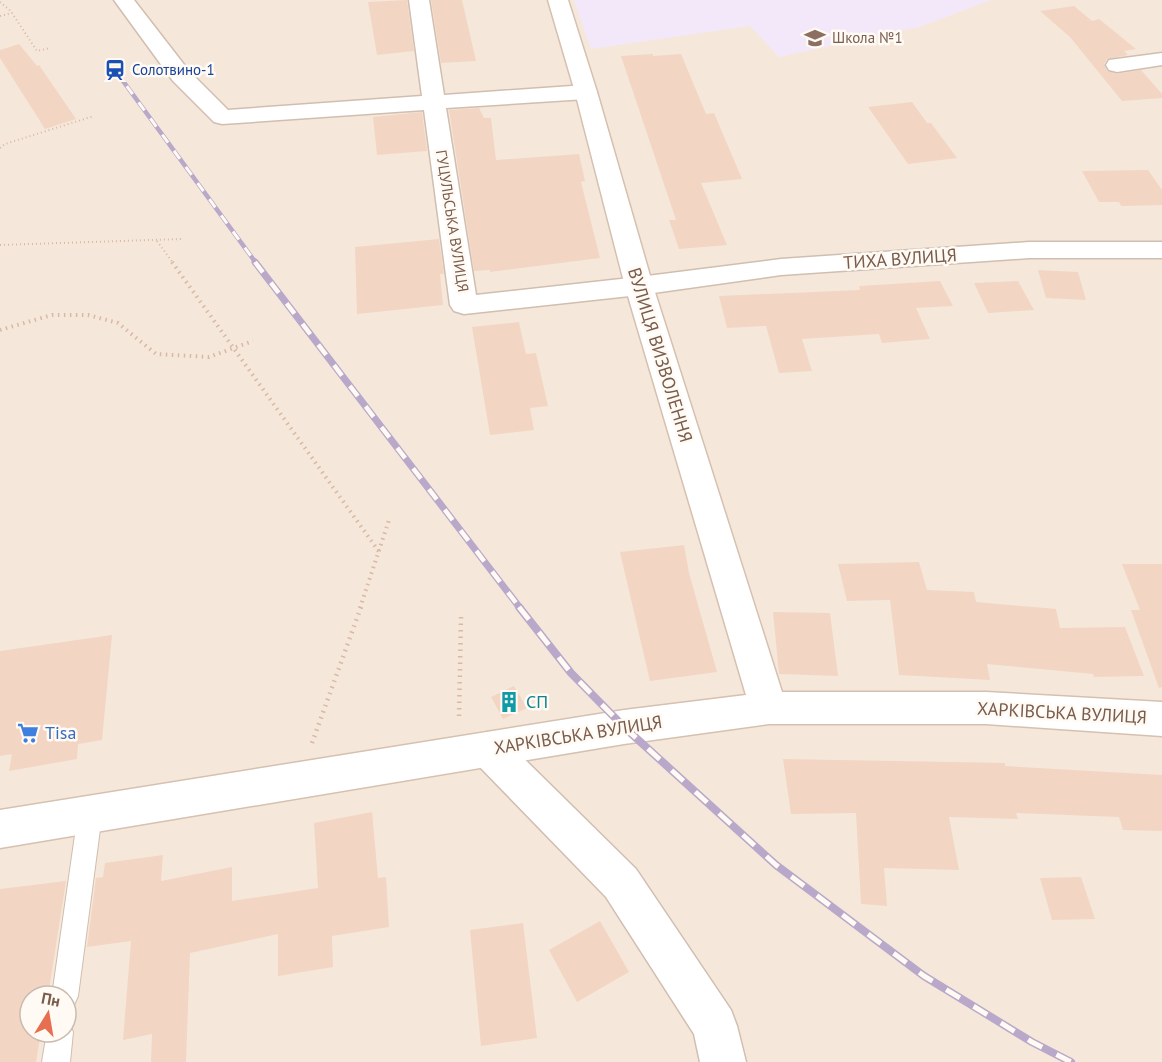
<svg xmlns="http://www.w3.org/2000/svg" width="1162" height="1062" viewBox="0 0 1162 1062" font-family="'PT Sans',sans-serif">
<style>
.residential{fill:#f5e8da;fill-rule:evenodd}
.education{fill:#f3e8fa}
.building{fill:#f3d5c3}
.lines{fill:none;stroke-linecap:round;stroke-linejoin:round}
.lane-casing{stroke:#d1beb0;stroke-width:2}
.street-casing{stroke:#d1beb0;stroke-width:3}
.secondary-casing{stroke:#d6c0b0;stroke-width:3}
.path-far2{stroke:#d9b8a5;stroke-width:2;stroke-dasharray:1 3;stroke-linecap:butt}
.path-far1{stroke:#d9b8a5;stroke-width:4;stroke-dasharray:1.5 4.5;stroke-linecap:butt}
.path{stroke:#d9b8a5;stroke-width:4.5;stroke-dasharray:1.5 5;stroke-linecap:butt}
.lane{fill:#fff;fill-rule:evenodd}
.street{fill:#fff;fill-rule:evenodd}
.secondary{fill:#fff;fill-rule:evenodd}
.rail-far2-casing{stroke:#b9a8c9;stroke-width:4.5}
.rail-far1-casing{stroke:#b9a8c9;stroke-width:7}
.rail-casing{stroke:#b9a8c9;stroke-width:8}
.rail-far2{stroke:#fffaf3;stroke-width:3;stroke-dasharray:10;stroke-linecap:butt}
.rail-far1{stroke:#fffaf3;stroke-width:4.5;stroke-dasharray:13;stroke-linecap:butt}
.rail{stroke:#fffaf3;stroke-width:5;stroke-dasharray:16;stroke-linecap:butt}
.labels{text-anchor:middle;stroke-width:5;stroke-linejoin:round;paint-order:stroke}
.far-education-label{font-size:15px;fill:#785e54;stroke:#fffaf3;text-anchor:start}
.far-transit-label{font-size:15px;fill:#164399;stroke:#fffaf3;text-anchor:start}
.far-street-label{font-size:15px;fill:#7a5c4d;stroke:#fffaf3}
.street-label{font-size:18px;fill:#7a5c4d;stroke:#fffaf3}
.culture-label{font-size:18px;fill:#0d838f;stroke:#fffaf3;text-anchor:start}
.shop-label{font-size:18px;fill:#366cbe;stroke:#fffaf3;text-anchor:start}
</style>
<rect width="100%" height="100%" fill="#fdf6ec"/>
<path class="residential" d="M0 0H1162V1062H0ZM30 996H66V1032H30Z"/>
<path class="education" d="M574 0H991L919 27 779 57 750 26 591 49Z"/>
<g class="building">
<path d="M407 0 414 51 377 55 368 2Z"/>
<path d="M431 0H462L476 61 441 63Z"/>
<path d="M1074 6 1092 21 1099 19 1136 49 1124 51 1128 55 1107 59 1104 64 1107 71 1117 74 1141 70 1162 94V98L1122 101 1070 37 1040 11Z"/>
<path d="M19 44 37 66 39 65 76 119 45 129 0 58V50Z"/>
<path d="M653 54V56L681 54 706 114 714 113 742 179 701 183 727 245 679 249 669 220H676L621 56Z"/>
<path d="M912 102 927 123H931L957 158 908 164 868 107Z"/>
<path d="M479 108 484 118H491L496 160 579 154 585 181 581 182 600 258 490 272V270L474 271 449 110Z"/>
<path d="M422 112 427 151 377 155 373 117Z"/>
<path d="M1148 170 1162 190V205L1121 206 1119 202H1099L1082 171Z"/>
<path d="M439 239 444 274H440L443 305 357 314 355 247Z"/>
<path d="M1038 270 1078 272 1086 300 1046 298Z"/>
<path d="M940 281 953 306 916 308 930 339 882 343 879 334 802 339 812 371 779 373 766 326 727 328 719 296 860 290 859 286Z"/>
<path d="M1018 281 1034 310 988 313 974 283Z"/>
<path d="M519 322 526 354 536 353 548 406 530 408 534 430 490 435 472 327Z"/>
<path d="M684 545 689 573 717 672 650 681 620 552Z"/>
<path d="M919 562 927 590 974 592 976 602 1056 609 1060 628 1125 627 1144 676 1094 677 1093 674 987 664 990 680 899 675 890 600 847 601 838 564Z"/>
<path d="M1122 564H1162V687L1159 688 1131 610H1140Z"/>
<path d="M773 612 830 613 838 676 779 674Z"/>
<path d="M112 635 102 740 78 744 77 759 9 771 12 754 0 756V651Z"/>
<path d="M514 686 527 708 503 719 491 697Z"/>
<path d="M783 759 1005 763V766L1162 775V831L1123 830 1119 817 1016 813 1018 819 949 817 959 870 884 868 887 906 861 904 856 813 791 814Z"/>
<path d="M372 812 378 878 386 877 389 927 332 936 333 967 278 976V934L190 953 186 1062H151L152 1034 123 1040 131 941 87 947 96 878 103 877 105 863 163 855 161 881 232 867V901L318 888 314 823Z"/>
<path d="M1081 877 1095 919 1052 920 1040 878Z"/>
<path d="M66 881 48 996H30V1032H41L36 1062H0V889Z"/>
<path d="M600 921 629 972 577 1002 549 950Z"/>
<path d="M523 923 537 1038 481 1046 470 930Z"/>
</g>
<g class="lines">
<defs>
<g id="lane">
<path d="M90 803 98 806 102 814 78 996 74 1005 66 1009V996H52L78 814 82 806Z"/>
<path d="M66 1021 69 1023 73 1032 70 1062H42L47 1032H66Z"/>
</g>
<g id="street">
<path d="M114 0H134L189 71 228 110 422 96 409 0H429L444 95 586 85 594 87 597 92 594 97 586 99 446 108 476 295 639 277 781 259 1029 242H1162V258H1029L781 275 639 295 464 314 454 311 450 305 424 110 222 124 214 122 173 81Z"/>
<path d="M1162 53V65L1117 72 1109 70 1106 65 1109 60Z"/>
<path d="M488 732 502 737 636 869 731 1010 737 1026 746 1062H700L694 1034 606 897 474 761 469 749 474 737Z"/>
</g>
<path id="secondary" d="M548 0H568L597 92 653 286 782 692H986L1162 702V736L986 724H769L624 744 0 848V810L624 710 746 695 625 286 575 92Z"/>
</defs>
<use href="#lane" class="lane-casing"/>
<use href="#street" class="street-casing"/>
<use href="#secondary" class="secondary-casing"/>
<g class="path-far2">
<path d="M0 2 12 12"/>
<path d="M0 16 12 13 37 51 50 48"/>
<path d="M0 148 5 144 94 116"/>
<path d="M157 241 173 263"/>
<path d="M0 245 182 239"/>
</g>
<g class="path-far1">
<path d="M172 262 380 553"/>
<path d="M0 330 52 315H88L118 323 156 354 209 357 253 341"/>
<path d="M360 608 389 520"/>
</g>
<g class="path">
<path d="M461 617 459 718 461 720"/>
<path d="M312 743 361 607"/>
</g>
<use href="#lane" class="lane"/>
<use href="#street" class="street"/>
<use href="#secondary" class="secondary"/>
<defs>
<path id="rail-far2" d="M115 70 256 263"/>
<path id="rail-far1" d="M255 262 520 608"/>
<path id="rail" d="M519 607 571 673 624 727 776 865 924 976 1032 1042 1071 1062"/>
</defs>
<use href="#rail-far2" class="rail-far2-casing"/>
<use href="#rail-far1" class="rail-far1-casing"/>
<use href="#rail" class="rail-casing"/>
<use href="#rail-far2" class="rail-far2"/>
<use href="#rail-far1" class="rail-far1"/>
<use href="#rail" class="rail"/>
</g>
<defs>
<symbol id="school-bare" viewBox="-9 -9 18 18"><path d="M0-5L7-2L0 1L-7-2ZM-4 1L0 2.5L4 1V4Q0 6-4 4Z" fill="#8d6e63" stroke="#fffaf3" stroke-width="2.5" paint-order="stroke"/></symbol>
<symbol id="station-bare" viewBox="-9 -9 18 18"><path d="M-3-6H3Q5-6 5-4V2Q5 4 3 4L4.5 6H3L1.5 4h-3L-3 6H-4.5L-3 4Q-5 4-5 2V-4Q-5-6-3-6ZM-3.5-4v3h7v-3ZM-3.5 1v1.5H-2V1ZM2 1v1.5H3.5V1Z" fill="#1a4fb4" stroke="#fffaf3" stroke-width="2.5" paint-order="stroke"/></symbol>
<symbol id="building-bare" viewBox="-9 -9 18 18"><path d="M-4-6H4V6H1V3H-1V6H-4ZM-2.5-4.3h1.7v1.8h-1.7ZM.8-4.3h1.7v1.8H.8ZM-2.5-1h1.7V.8h-1.7ZM.8-1h1.7V.8H.8Z" fill="#0f9aa8" stroke="#fffaf3" stroke-width="2.5" paint-order="stroke"/></symbol>
<symbol id="supermarket-bare" viewBox="-9 -9 18 18"><path d="M-6-5.5h2.5l.6 2H6L4.5 2H-2.5L-4.4-4H-6ZM-1.5 3.2a1.3 1.3 0 1 0 .1 0ZM3 3.2a1.3 1.3 0 1 0 .1 0Z" fill="#3f7fe0" stroke="#fffaf3" stroke-width="2.5" paint-order="stroke"/></symbol>
</defs>
<g fill-rule="evenodd">
<use href="#school-bare" x="800" y="23" width="30" height="30"/>
<use href="#station-bare" x="100" y="55" width="30" height="30"/>
<use href="#building-bare" x="494" y="687" width="30" height="30"/>
<use href="#supermarket-bare" x="13" y="718" width="30" height="30"/>
</g>
<g class="labels">
<g class="far-education-label">
<text x="832" y="43">Школа №1</text>
</g>
<g class="far-transit-label">
<text x="132" y="75">Солотвино-1</text>
</g>
<g class="far-street-label">
<text transform="translate(452 221) rotate(81)" y="5">ГУЦУЛЬСЬКА ВУЛИЦЯ</text>
</g>
<g class="street-label">
<text transform="translate(900 259) rotate(-4)" y="6">ТИХА ВУЛИЦЯ</text>
<text transform="translate(660 355) rotate(73)" y="6">ВУЛИЦЯ ВИЗВОЛЕННЯ</text>
<text transform="translate(1062 713) rotate(3)" y="6">ХАРКІВСЬКА ВУЛИЦЯ</text>
<text transform="translate(578 735) rotate(-9)" y="6">ХАРКІВСЬКА ВУЛИЦЯ</text>
</g>
<g class="culture-label">
<text x="526" y="708">СП</text>
</g>
<g class="shop-label">
<text x="45" y="739">Tisa</text>
</g>
</g>
<g transform="translate(48 1014) rotate(11)"><circle r="28" fill="#fffaf3" stroke="#cabbb1" stroke-width="1.5"/>
<path d="M0-4.5L10 22L0 15L-10 22Z" fill="#e76f51"/>
<text y="-9" font-size="16" font-weight="bold" text-anchor="middle" fill="#7a5c4d">Пн</text>
</g>
</svg>
